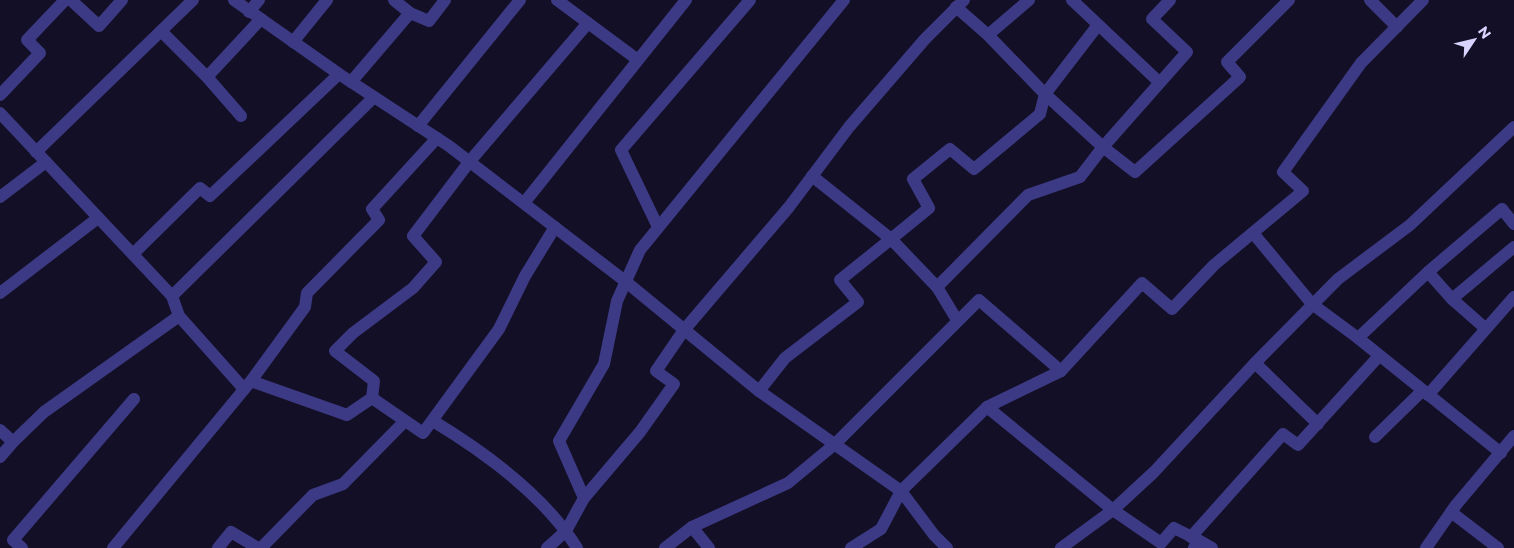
<svg xmlns="http://www.w3.org/2000/svg" width="1514" height="548" viewBox="0 0 1514 548" font-family="Montserrat,sans-serif">
<style>
.lines{fill:none;stroke-linecap:round;stroke-linejoin:round}
.minor{stroke:#3d3a85;stroke-width:12}
</style>
<rect width="100%" height="100%" fill="#130f26"/>
<g class="lines">
<g class="minor">
<path d="M71 0 99 26 122 0"/>
<path d="M234 0 339 74 449 146 625 281 759 391 901 491 881 529 851 548"/>
<path d="M557 0 638 60"/>
<path d="M1072 0 1159 82"/>
<path d="M1370 0 1397 27"/>
<path d="M956 7 988 35"/>
<path d="M249 12 259 0"/>
<path d="M410 13 429 21 445 0"/>
<path d="M1098 25 1045 94 1103 147 1187 52 1152 19 1170 0"/>
<path d="M161 31 207 77"/>
<path d="M293 42 327 0"/>
<path d="M351 82 410 13 394 0"/>
<path d="M0 95 40 53 27 40 65 0"/>
<path d="M0 113 172 296 179 316 244 389"/>
<path d="M241 116 207 77 261 19"/>
<path d="M418 126 520 0"/>
<path d="M36 152 193 0"/>
<path d="M812 176 891 239 929 208 913 179 950 149 974 169 1040 114 1045 94 988 35 1029 0"/>
<path d="M0 197 46 162"/>
<path d="M524 203 686 0"/>
<path d="M658 227 621 150 750 0"/>
<path d="M1253 233 1312 304 1358 338 1501 453"/>
<path d="M133 254 200 188 210 196 339 74"/>
<path d="M1428 272 1502 209 1514 224"/>
<path d="M937 287 957 320"/>
<path d="M0 293 98 218"/>
<path d="M172 296 374 97"/>
<path d="M1452 299 1485 328"/>
<path d="M1358 338 1428 272 1452 299 1514 247"/>
<path d="M1255 363 1318 424"/>
<path d="M251 381 305 307 307 293 379 220 372 209 437 138"/>
<path d="M759 391 785 358 858 302 840 280 891 239 937 287 1028 195 1080 177 1103 147 1135 172 1240 77 1227 62 1289 0"/>
<path d="M1428 395 1514 297"/>
<path d="M372 398 374 381 335 351 353 333 413 288 436 262 413 236 470 161 588 23"/>
<path d="M987 407 1061 371 1142 283 1172 309 1214 265 1303 191 1283 172 1361 63 1423 0"/>
<path d="M433 421C486 453 544 495 577 548"/>
<path d="M0 430 13 442 0 457"/>
<path d="M1375 437 1422 391"/>
<path d="M13 442 44 412 179 316"/>
<path d="M584 498 640 432 674 384 656 371 684 330 789 207 849 127 925 39 964 0"/>
<path d="M1451 512 1498 548"/>
<path d="M692 527 788 483 835 444 979 300 1061 371"/>
<path d="M1191 537 1283 434 1298 445 1379 356"/>
<path d="M1198 540 1212 548"/>
<path d="M22 548 13 540 134 399"/>
<path d="M113 548 251 381 347 415 372 398 423 433 499 329 525 276 555 227"/>
<path d="M218 548 231 532 258 548"/>
<path d="M261 548 313 495 343 484 405 421"/>
<path d="M547 548 566 531 584 498 559 441 604 364 617 301 640 250 844 0"/>
<path d="M665 548 692 527 709 548"/>
<path d="M947 548 934 535 901 491 987 407 1113 510 1161 543 1174 528 1198 540 1194 548"/>
<path d="M1061 548 1113 510 1154 472 1255 363 1338 279 1410 225 1514 127"/>
<path d="M1426 548 1456 505 1514 436"/>
</g>
</g>
<g transform="translate(1474 40) rotate(55)" stroke="#130f26" stroke-width="4" paint-order="stroke">
<path d="M0-4L9 19L0 12L-9 19Z" fill="#d9d4ff"/>
<text y="-8" font-size="14" font-weight="bold" text-anchor="middle" fill="#d9d4ff">N</text>
</g>
</svg>
